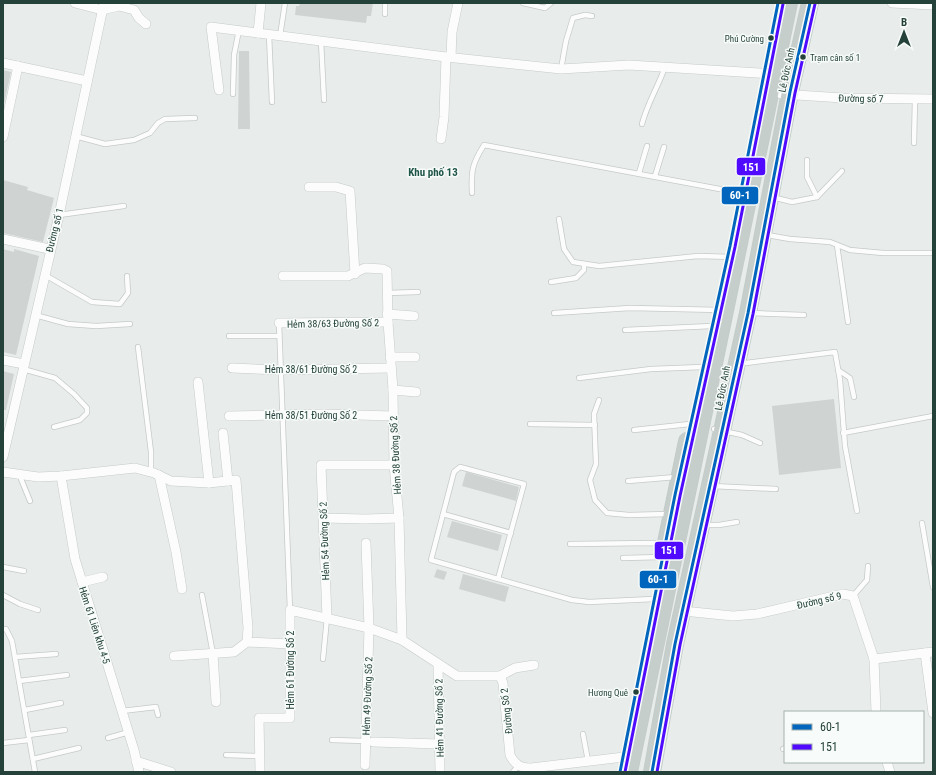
<svg xmlns="http://www.w3.org/2000/svg" width="936" height="775" viewBox="0 0 936 775" font-family="'Roboto Condensed',sans-serif">
<style>
.building{fill:#cfd4d2}
.lines{fill:none;stroke-linecap:round;stroke-linejoin:round}
.service-casing{stroke:#c5cac8;stroke-width:6}
.minor-casing{stroke:#c5cac8;stroke-width:10}
.trunk-casing{stroke:#c3ccc9;stroke-width:18}
.service{stroke:#fcfcfc;stroke-width:4.5}
.minor{stroke:#fcfcfc;stroke-width:9}
.trunk{stroke:#c6cecc;stroke-width:16}
.bus-1-casing{stroke:#f7fbf9;stroke-width:6}
.bus-2-casing{stroke:#f7fbf9;stroke-width:6}
.bus-1{stroke:#0065bd;stroke-width:3}
.bus-2{stroke:#4f0aff;stroke-width:3}
.bus-dot{fill:#24423a;stroke:#f7fbf9;stroke-width:1.5}
.labels{text-anchor:middle;stroke-width:3;stroke-linejoin:round;paint-order:stroke}
.bus-label{font-size:9px;fill:#24423a;stroke:#f7fbf9;text-anchor:end}
.street-label{font-size:10px;fill:#24423a;stroke:#f7fbf9}
.neighbourhood-label{font-size:11px;font-weight:bold;fill:#1f5548;stroke:#f7fbf9}
.line-badge{stroke:#f7fbf9;stroke-width:1.5}
.badge-label{font-size:11px;text-anchor:middle;font-weight:bold;fill:#fff}
</style>
<rect width="100%" height="100%" fill="#e8edeb"/>
<g class="building">
<path d="M300 3H373L371 16H367L366 23 295 15 296 6H299Z"/>
<path d="M239 51H249L250 129H238Z"/>
<path d="M3 70 11 72 3 108Z"/>
<path d="M3 180 28 187 27 190 54 198 43 242 3 233Z"/>
<path d="M3 249 14 252V249L39 256 16 355 3 352Z"/>
<path d="M3 371 14 374 6 410H3Z"/>
<path d="M834 399 841 468 779 475 772 406Z"/>
<path d="M466 472 519 487 516 501 462 486Z"/>
<path d="M452 521 502 535 498 551 447 537Z"/>
<path d="M437 569 447 572 444 580 434 577Z"/>
<path d="M463 574 509 587 505 602 459 589Z"/>
</g>
<g class="lines">
<defs>
<g id="service">
<path d="M385 3V14"/>
<path d="M523 3 545 8 551 3"/>
<path d="M269 35 272 102"/>
<path d="M280 36 285 3"/>
<path d="M321 41 324 100"/>
<path d="M561 69 566 41 573 18 585 15 592 16"/>
<path d="M233 94 234 55 239 30"/>
<path d="M642 124C647 104 658 87 665 67"/>
<path d="M75 136 105 144 134 140 150 133 158 123 165 119 195 118"/>
<path d="M914 143 915 99"/>
<path d="M807 160V177L817 197"/>
<path d="M639 173 647 146"/>
<path d="M655 176 664 147"/>
<path d="M472 193C471 171 472 164 484 145L741 193"/>
<path d="M772 197 792 202 817 197 842 171"/>
<path d="M59 215 124 206"/>
<path d="M559 219 564 249 573 262 599 266 698 256 734 257"/>
<path d="M767 235 790 239 830 242 850 250 883 253H933"/>
<path d="M837 245 848 322"/>
<path d="M45 275 92 302 120 304 128 293 127 276"/>
<path d="M551 282 576 278 584 270V264"/>
<path d="M387 293 418 292"/>
<path d="M554 313 630 308 721 310"/>
<path d="M750 313 804 315"/>
<path d="M35 315 68 324 96 326 130 324"/>
<path d="M279 323 290 610"/>
<path d="M625 330 712 326"/>
<path d="M229 336H279"/>
<path d="M138 347 151 452V472"/>
<path d="M740 360 746 363 835 352 840 380 845 446 857 511"/>
<path d="M23 369 55 378 74 394 87 408V413L80 420 54 427"/>
<path d="M838 370 850 378 854 397"/>
<path d="M579 378 651 369 703 367"/>
<path d="M599 400 594 414 596 464 590 480 595 500 607 513 629 515 669 514"/>
<path d="M530 424 595 425"/>
<path d="M714 429 742 435 760 443"/>
<path d="M634 430 690 424"/>
<path d="M843 433 933 416"/>
<path d="M19 474 30 501"/>
<path d="M628 481 676 477"/>
<path d="M712 486 776 489"/>
<path d="M443 514 511 533"/>
<path d="M922 523 933 587"/>
<path d="M704 525H719L737 522"/>
<path d="M570 544 655 543 662 545"/>
<path d="M623 558 663 557"/>
<path d="M3 567 24 571"/>
<path d="M498 579 524 484 460 467 454 472 431 560 572 600 589 602 654 599"/>
<path d="M3 595 20 604 38 610"/>
<path d="M202 595 213 654"/>
<path d="M853 596 867 580 868 566"/>
<path d="M3 629H6L12 641 35 772"/>
<path d="M15 657 56 654"/>
<path d="M323 659 327 618"/>
<path d="M19 681 67 675"/>
<path d="M25 710 61 703"/>
<path d="M122 711 156 707 158 715"/>
<path d="M583 734 588 761"/>
<path d="M29 735 65 730"/>
<path d="M108 738 129 732"/>
<path d="M332 740 365 741"/>
<path d="M3 743 29 740"/>
<path d="M783 749 785 748"/>
<path d="M226 755 260 756"/>
<path d="M33 759 79 748"/>
<path d="M513 772 518 766"/>
</g>
<g id="minor">
<path d="M75 3 102 10 119 6 134 10 139 18 146 24"/>
<path d="M892 3 933 5"/>
<path d="M258 33 261 3"/>
<path d="M451 57 452 32 458 3"/>
<path d="M3 63 87 81"/>
<path d="M219 90 211 27 446 57 561 69 629 65 774 74"/>
<path d="M781 94 843 98 933 99"/>
<path d="M3 137 18 66"/>
<path d="M441 139 444 117 446 57"/>
<path d="M309 187H336L350 191 355 274"/>
<path d="M3 239 49 249"/>
<path d="M283 276H348L365 268 383 269 387 271 388 322 393 390 394 465 399 518 402 640"/>
<path d="M387 314 414 316"/>
<path d="M279 323 388 322"/>
<path d="M390 357H415"/>
<path d="M3 360 24 364"/>
<path d="M232 368 280 370 391 368"/>
<path d="M198 382 209 483"/>
<path d="M393 390 416 392"/>
<path d="M229 416 321 414 393 416"/>
<path d="M223 433 228 481"/>
<path d="M3 457 59 215 104 3"/>
<path d="M3 472 38 477 61 476 135 468 154 473 171 481 209 483 236 480 248 628 247 642 290 644"/>
<path d="M159 475 176 552 182 589"/>
<path d="M61 476 75 559 134 750 139 772"/>
<path d="M323 518 365 519 399 518"/>
<path d="M82 582 103 577"/>
<path d="M683 611 733 616 757 614 843 594 853 596 874 659 933 652"/>
<path d="M327 618 321 465H394"/>
<path d="M925 653 933 713"/>
<path d="M213 654 216 702"/>
<path d="M174 656 234 652 247 642"/>
<path d="M874 659 876 712"/>
<path d="M438 664 440 772"/>
<path d="M500 676 515 668 534 665"/>
<path d="M373 742 440 744"/>
<path d="M136 761 171 772"/>
<path d="M887 762 890 772"/>
<path d="M365 765 369 628 366 543"/>
<path d="M260 772 259 718H290V610L369 628 402 640 457 676H500L503 683 510 755C515 765 521 768 531 768L624 757 632 758"/>
</g>
<g id="trunk">
<path d="M664 552 687 441"/>
<path d="M629 772 789 3"/>
<path d="M652 772 675 644 748 313 790 92 810 3"/>
</g>
</defs>
<use href="#service" class="service-casing"/>
<use href="#minor" class="minor-casing"/>
<use href="#trunk" class="trunk-casing"/>
<use href="#service" class="service"/>
<use href="#minor" class="minor"/>
<use href="#trunk" class="trunk"/>
<defs>
<g id="bus-1">
<path d="M620 772 675 495 730 246 778 3"/>
<path d="M652 772 675 644 748 313 790 92 810 3"/>
</g>
<g id="bus-2">
<path d="M625 772 680 496 735 247 783 4"/>
<path d="M657 772 680 645 753 314 795 93 815 4"/>
</g>
</defs>
<use href="#bus-1" class="bus-1-casing"/>
<use href="#bus-2" class="bus-2-casing"/>
<use href="#bus-1" class="bus-1"/>
<use href="#bus-2" class="bus-2"/>
</g>
<g class="bus-dot">
<circle cx="771" cy="38" r="3.5"/>
<circle cx="803" cy="57" r="3.5"/>
<circle cx="636" cy="692" r="3.5"/>
</g>
<g class="labels">
<g class="bus-label">
<text x="764" y="42">Phú Cường</text>
<text x="810" y="61" text-anchor="start">Trạm cân số 1</text>
<text x="628" y="696">Hương Quê</text>
</g>
<g class="street-label">
<text transform="translate(786 70) rotate(-78)" y="4">Lê Đức Anh</text>
<text transform="translate(861 98) rotate(1)" y="4">Đường số 7</text>
<text transform="translate(54 230) rotate(-76)" y="4">Đường số 1</text>
<text transform="translate(333 323) rotate(-1)" y="4">Hẻm 38/63 Đường Số 2</text>
<text x="311" y="373">Hẻm 38/61 Đường Số 2</text>
<text transform="translate(722 388) rotate(-79)" y="4">Lê Đức Anh</text>
<text x="311" y="419">Hẻm 38/51 Đường Số 2</text>
<text transform="translate(395 455) rotate(-93)" y="4">Hẻm 38 Đường Số 2</text>
<text transform="translate(324 541) rotate(-92)" y="4">Hẻm 54 Đường Số 2</text>
<text transform="translate(819 600) rotate(-13)" y="4">Đường số 9</text>
<text transform="translate(95 625) rotate(72)" y="4">Hẻm 61 Liên khu 4-5</text>
<text transform="translate(290 670) rotate(-90)" y="4">Hẻm 61 Đường Số 2</text>
<text transform="translate(367 696) rotate(-88)" y="4">Hẻm 49 Đường Số 2</text>
<text transform="translate(506 711) rotate(-96)" y="4">Đường Số 2</text>
<text transform="translate(439 718) rotate(-91)" y="4">Hẻm 41 Đường Số 2</text>
</g>
<g class="neighbourhood-label">
<text x="433" y="176">Khu phố 13</text>
</g>
</g>
<g class="line-badge">
<rect x="736" y="157" width="30" height="19" rx="4" fill="#4f0aff"/>
<rect x="721" y="186" width="38" height="19" rx="4" fill="#0065bd"/>
<rect x="654" y="541" width="30" height="19" rx="4" fill="#4f0aff"/>
<rect x="639" y="570" width="38" height="19" rx="4" fill="#0065bd"/>
</g>
<g class="badge-label">
<text x="751" y="171">151</text>
<text x="740" y="199">60-1</text>
<text x="669" y="554">151</text>
<text x="658" y="583">60-1</text>
</g>
<rect width="936" height="775" fill="none" stroke="#24423a" stroke-width="8"/>
<rect x="784" y="711" width="140" height="52" fill="#f7fbf9" stroke="#a3b1ad"/>
<rect x="792" y="724" width="20" height="6" fill="#0065bd" stroke="#a3b1ad"/>
<text x="820" y="731" font-size="12" fill="#24423a">60-1</text>
<rect x="792" y="744" width="20" height="6" fill="#4f0aff" stroke="#a3b1ad"/>
<text x="820" y="751" font-size="12" fill="#24423a">151</text>
<g transform="translate(904 32)" stroke="#f7fbf9" stroke-width="3" paint-order="stroke">
<path d="M0-3L7 15L0 10L-7 15Z" fill="#24423a"/>
<text y="-6" font-size="11" font-weight="bold" text-anchor="middle" fill="#24423a">B</text>
</g>
</svg>
